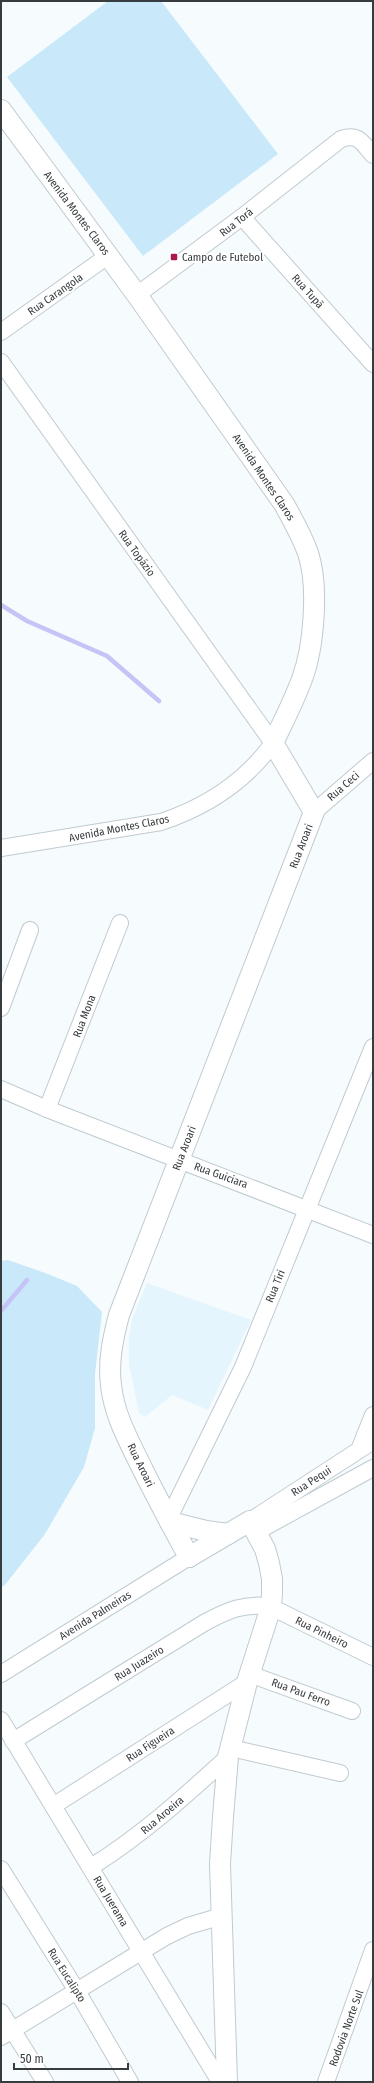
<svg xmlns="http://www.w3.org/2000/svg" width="374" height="2083" viewBox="0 0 374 2083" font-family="'Fira Sans Condensed',sans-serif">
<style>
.built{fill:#e5f5fe}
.green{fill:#c9e8fa}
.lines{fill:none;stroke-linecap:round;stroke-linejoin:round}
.stream{stroke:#c6c4f7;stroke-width:4.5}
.minor-casing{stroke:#bfcbd1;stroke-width:18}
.tertiary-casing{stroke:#bfcbd1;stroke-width:22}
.minor{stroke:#fff;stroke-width:16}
.tertiary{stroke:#fff;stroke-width:20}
.poi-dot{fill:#ab184e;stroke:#fff;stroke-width:1.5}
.labels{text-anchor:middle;stroke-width:4;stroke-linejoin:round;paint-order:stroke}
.street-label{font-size:11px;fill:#373c3f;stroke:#fff}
.poi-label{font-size:11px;fill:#373c3f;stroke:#fff;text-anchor:start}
</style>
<rect width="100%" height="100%" fill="#f6fbfe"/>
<path class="built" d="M147 1283 251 1320 208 1410 172 1395 145 1417 139 1413 129 1364V1337L132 1319Z"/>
<g class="green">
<path d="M108 1H161L278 154 143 256 7 77Z"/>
<path d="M8 1260 48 1274 77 1286 102 1312 95 1374V1428L84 1467 45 1534 4 1586 1 1587V1261Z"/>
</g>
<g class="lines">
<g class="stream">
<path d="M1 605 27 621 107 656 159 701"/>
<path d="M1 1311 27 1280"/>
</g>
<defs>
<g id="minor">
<path d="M242 217 373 364"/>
<path d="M137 295 242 217 341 139C359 133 362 143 373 155"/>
<path d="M1 332 109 255"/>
<path d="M1 362 273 743C245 782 206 807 161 822L1 848"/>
<path d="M314 812 373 761"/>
<path d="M1 1008 30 930"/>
<path d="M1 1089 47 1109 373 1235"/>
<path d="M47 1109 120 923"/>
<path d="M359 1450 373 1415"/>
<path d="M168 1520 243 1367 373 1047"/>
<path d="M250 1521 373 1441"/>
<path d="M256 1532 373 1468"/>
<path d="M1 1674 189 1557"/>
<path d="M249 1674 352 1711"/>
<path d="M1 1720 220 2082"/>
<path d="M13 1741 204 1623C226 1611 245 1602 271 1607L373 1657"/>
<path d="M231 1748 340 1773"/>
<path d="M53 1806 247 1682"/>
<path d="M91 1867C141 1836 184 1797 228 1757"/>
<path d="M1 1869 77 1991 130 2082"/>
<path d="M1 2012 45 2082"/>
<path d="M1 2037 167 1936 188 1926 222 1916"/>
<path d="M326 2082 373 1950"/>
</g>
<g id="tertiary">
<path d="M1 110 137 295 284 504C293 520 302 536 308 553 319 586 314 647 302 679 294 701 283 722 273 743L314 812 119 1315C113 1338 108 1361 111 1385 114 1415 129 1441 142 1468 157 1498 173 1528 189 1557"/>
<path d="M170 1522 206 1531 228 1534"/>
<path d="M189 1557 250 1521 265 1549 269 1563 272 1579V1593L271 1607 247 1682 228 1757 223 1817 220 1864 227 2082"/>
</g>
</defs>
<use href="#minor" class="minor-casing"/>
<use href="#tertiary" class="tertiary-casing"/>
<use href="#minor" class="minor"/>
<use href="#tertiary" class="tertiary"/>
</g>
<rect class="poi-dot" x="170" y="253" width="8" height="8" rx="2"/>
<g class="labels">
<g class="street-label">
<text transform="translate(77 213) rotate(53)" y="4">Avenida Montes Claros</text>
<text transform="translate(236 222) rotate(-38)" y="4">Rua Torá</text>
<text transform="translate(308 291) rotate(48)" y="4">Rua Tupã</text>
<text transform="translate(55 294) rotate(-35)" y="4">Rua Carangola</text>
<text transform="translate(264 477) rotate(56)" y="4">Avenida Montes Claros</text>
<text transform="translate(137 553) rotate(54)" y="4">Rua Topázio</text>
<text transform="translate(343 786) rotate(-41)" y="4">Rua Ceci</text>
<text transform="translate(119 828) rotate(-11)" y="4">Avenida Montes Claros</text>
<text transform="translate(301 846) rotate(-69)" y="4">Rua Aroari</text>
<text transform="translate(84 1016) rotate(-69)" y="4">Rua Mona</text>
<text transform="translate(184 1148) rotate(-69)" y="4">Rua Aroari</text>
<text transform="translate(221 1175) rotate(20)" y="4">Rua Guiciara</text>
<text transform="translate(275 1286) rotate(-68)" y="4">Rua Tiri</text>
<text transform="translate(141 1465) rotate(64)" y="4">Rua Aroari</text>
<text transform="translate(311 1481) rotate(-33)" y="4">Rua Pequi</text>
<text transform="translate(95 1615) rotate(-32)" y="4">Avenida Palmeiras</text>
<text transform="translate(322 1632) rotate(26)" y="4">Rua Pinheiro</text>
<text transform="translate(139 1663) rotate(-32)" y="4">Rua Juazeiro</text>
<text transform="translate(301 1692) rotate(20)" y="4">Rua Pau Ferro</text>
<text transform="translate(150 1744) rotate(-33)" y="4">Rua Figueira</text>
<text transform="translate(162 1815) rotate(-40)" y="4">Rua Aroeira</text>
<text transform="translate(111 1901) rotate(59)" y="4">Rua Juerama</text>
<text transform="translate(67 1975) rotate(58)" y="4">Rua Eucalipto</text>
<text transform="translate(346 2028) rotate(-70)" y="4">Rodovia Norte Sul</text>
</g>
<g class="poi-label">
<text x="182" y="261">Campo de Futebol</text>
</g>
</g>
<rect width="374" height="2083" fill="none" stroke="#373c3f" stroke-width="4"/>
<path d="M14 2063v6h114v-6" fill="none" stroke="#373c3f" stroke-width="2"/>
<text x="20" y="2063" font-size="12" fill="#373c3f" stroke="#ffffff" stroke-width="3" paint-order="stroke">50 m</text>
</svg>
